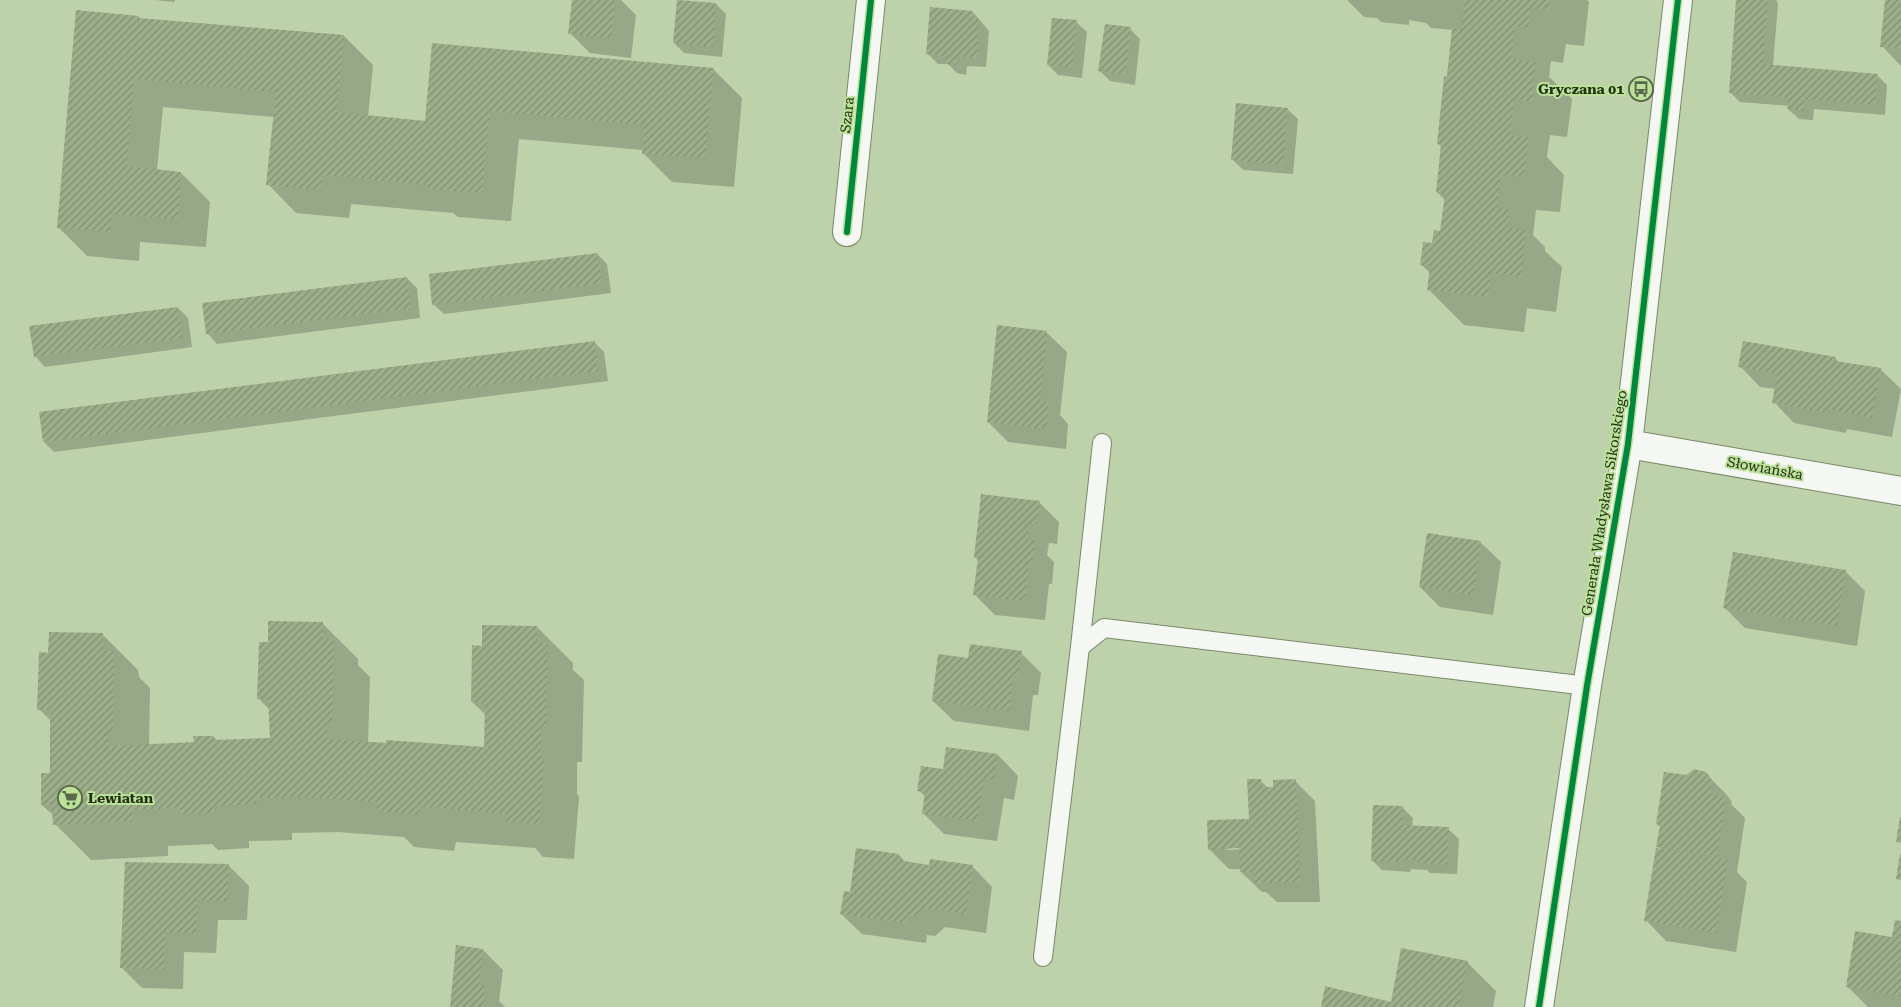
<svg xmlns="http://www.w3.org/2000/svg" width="1901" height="1007" viewBox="0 0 1901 1007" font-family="'Roboto Serif',serif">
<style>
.shadow{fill:#0003;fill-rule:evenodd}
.building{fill:url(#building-hatch)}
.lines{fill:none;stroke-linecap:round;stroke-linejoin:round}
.service-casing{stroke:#7a886a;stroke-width:20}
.minor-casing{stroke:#7a886a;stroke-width:30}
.tertiary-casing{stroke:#7a886a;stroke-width:30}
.service{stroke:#f5f8f2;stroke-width:18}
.minor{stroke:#f5f8f2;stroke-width:28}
.tertiary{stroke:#f5f8f2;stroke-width:28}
.cycleway-casing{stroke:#bce19a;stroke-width:9}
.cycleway{stroke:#00873e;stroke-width:6}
.labels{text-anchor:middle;stroke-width:4;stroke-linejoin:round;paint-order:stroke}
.poi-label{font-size:14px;font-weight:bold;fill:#223014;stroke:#bce19a;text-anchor:end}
.street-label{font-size:14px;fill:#223014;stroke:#bce19a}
</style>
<defs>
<pattern id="building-hatch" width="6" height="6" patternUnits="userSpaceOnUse" patternTransform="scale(1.25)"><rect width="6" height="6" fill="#9dae8b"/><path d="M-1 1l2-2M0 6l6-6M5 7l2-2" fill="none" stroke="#808e70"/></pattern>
</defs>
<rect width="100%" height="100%" fill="#bdd1aa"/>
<g class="shadow">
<path d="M155 0H175V2Z"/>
<path d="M573 0H621L636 15 631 58 590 53 570 33Z"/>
<path d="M1347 0H1587L1589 2 1584 46 1566 44 1563 63 1551 61 1549 77 1572 99 1567 137 1550 135 1547 157 1564 175 1560 212 1536 210 1533 235 1545 247V251L1562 267 1556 312 1527 308 1524 332 1464 325 1428 289 1430 273 1422 265 1442 232 1445 200 1437 192 1442 148 1438 143 1453 30 1431 28 1426 23 1409 20V25L1381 22 1377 18 1364 17Z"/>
<path d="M1738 0H1776L1778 3 1773 66 1877 75 1887 85 1885 115 1814 109 1813 120 1799 119 1788 109 1789 106 1740 102 1730 92Z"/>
<path d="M1886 0H1901V66L1882 46Z"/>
<path d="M716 4 726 14 722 57 684 53 674 43Z"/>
<path d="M973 12 989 31 986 67 967 66 966 75 957 73 948 64H938L928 54Z"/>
<path d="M139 18 140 19 344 36 373 65 368 117 426 123 713 69 742 98 734 187 672 182 643 153V150L519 139 511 221 458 217 453 213 351 204 349 218 296 213 268 184 274 117 163 107 157 170 181 173 210 202 206 247 140 242 139 261 87 256 58 227Z"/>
<path d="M1076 22 1087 32 1082 78 1058 75 1048 65Z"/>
<path d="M1130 29 1140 39 1135 85 1110 81 1100 71Z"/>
<path d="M1287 109 1298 119 1293 174 1243 170 1233 160Z"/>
<path d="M597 254 607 264 611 293 444 314 433 304Z"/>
<path d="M407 278 417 288 420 318 217 344 207 333Z"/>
<path d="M178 308 188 318 192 347 45 367 35 356Z"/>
<path d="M1046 332 1067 352 1060 415 1068 424 1066 449 1008 442 988 422Z"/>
<path d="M594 342 604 352 608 381 54 452 44 442Z"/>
<path d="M1835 358 1840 363 1880 369 1901 389 1892 437 1847 429 1846 433 1794 423 1774 402 1776 389 1760 387 1740 366Z"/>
<path d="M1039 502 1059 522 1057 544 1049 543 1047 555 1054 562 1052 584H1049L1045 620 995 615 975 595 979 561 975 557Z"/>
<path d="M1480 542 1501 562 1493 615 1440 607 1420 587Z"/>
<path d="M1845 571 1865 591 1857 646 1745 628 1725 608Z"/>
<path d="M322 623 358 659V665L370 677 368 743 485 748 486 715 472 702 483 647 537 627 573 663V670L584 680 582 762H577V794L579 797 574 859 543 857 535 848 456 842 454 851 414 847 404 837 338 832 292 833V840L249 841V848L218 850 212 844 168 846V856L91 860 55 824 54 816 42 805 51 774 52 722 39 709 49 654 102 634 138 670 139 677 150 688 149 745 195 743 214 737 218 741 271 739 270 710 258 698 270 643Z"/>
<path d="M1021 653 1041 673 1038 695H1033L1029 731 954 721 933 701 969 660Z"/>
<path d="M998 755 1018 776 1014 800 1004 798 997 841 944 834 923 813 926 798 919 790 944 770Z"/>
<path d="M1705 773 1726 794 1732 802 1731 804 1745 818 1737 872 1747 882 1736 952 1666 941 1646 920 1662 850 1658 846 1661 828 1657 824 1687 776Z"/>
<path d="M1261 781 1268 788H1275L1295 781 1315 801 1320 902H1277L1266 892H1262L1241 872V869H1229L1209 849 1250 820ZM1245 846V849L1227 850V847Z"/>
<path d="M1403 808 1413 818 1412 827 1448 829 1459 839 1457 874 1430 873 1427 870 1411 869 1410 872 1382 870 1372 860Z"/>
<path d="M899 855 906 863 930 866H972L992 887 986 933 945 927 935 936 927 935 926 943 862 934 841 914 851 893Z"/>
<path d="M228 865 249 886 247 920H218L216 953 184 952 183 989 142 988 122 968Z"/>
<path d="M1901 922V1007H1868L1848 987 1893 938Z"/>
<path d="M483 950 503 970 499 1001 505 1007H451Z"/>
<path d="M1467 962 1496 991 1493 1007H1323L1392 1005Z"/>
</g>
<g class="building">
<path d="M572 0H615L611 38 568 34Z"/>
<path d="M677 0 716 3 713 47 673 43Z"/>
<path d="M1465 0H1550L1548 10 1530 8 1528 28 1515 26 1511 59 1536 62 1532 102 1514 99 1510 135 1529 137 1524 177 1501 174 1497 208 1510 210 1508 228 1526 230 1521 277 1491 273 1488 297 1427 290 1430 267 1420 265 1423 242 1432 243 1434 230 1440 231 1445 194 1436 192 1441 145 1437 144 1444 76 1447 77 1452 28 1461 29Z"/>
<path d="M1736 0H1768L1763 64 1878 74 1875 105 1804 99V111L1787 109 1788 98 1729 93Z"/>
<path d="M1885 0H1901V48L1880 47Z"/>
<path d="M930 7 973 11V18L979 19 977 58 957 56 956 65 945 64 946 56 926 54Z"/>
<path d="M76 10 139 16V18L344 35 337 112 425 121 432 43 714 68 705 158 642 154 644 125 490 111 482 193 428 189V185L322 175 321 190 266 185 276 92 134 79 127 166 181 172 178 219 112 214 110 232 57 228Z"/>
<path d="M1052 18 1077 20 1072 68 1047 65Z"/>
<path d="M1105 24 1131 27 1125 75 1098 71Z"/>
<path d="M1236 103 1288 108 1283 165 1231 160Z"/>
<path d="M598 253 602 283 432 305 429 274Z"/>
<path d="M407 277 411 308 206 334 202 303Z"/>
<path d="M178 307 182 338 34 357 29 326Z"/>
<path d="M997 325 1047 331 1040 401 1049 402 1046 429 987 422Z"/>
<path d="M595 341 598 371 43 442 39 412Z"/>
<path d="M1743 341 1836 357 1835 361 1881 368 1872 418 1827 409 1826 413 1772 403 1777 374 1738 367Z"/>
<path d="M981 494 1040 501 1037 524 1029 523 1027 540 1035 541 1032 565 1029 564 1025 601 973 595 978 558H974Z"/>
<path d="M1427 533 1481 541 1473 595 1419 587Z"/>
<path d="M1733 552 1846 570 1837 626 1723 608Z"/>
<path d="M268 621 323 622V639H334L332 723H327V739L386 743V740L484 747 485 703 471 702 472 645 482 646V625L537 626V643H548L546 726H541V759L544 760 539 824 506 821V814L420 806 419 815 377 811V802L301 797 256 798 257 804 214 806V813L181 814 180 808 132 810 133 821 53 825 52 805H41V773H50V710H37L39 652 48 653 49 632 103 633V651H114L113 732 108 733 109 746 194 742 193 736H214V740L270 738 268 699H257L259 642H268Z"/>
<path d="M970 644 1022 651 1018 676 1013 675 1009 711 932 701 938 654 968 658Z"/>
<path d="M946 747 998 754 994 780 984 779 977 821 922 814 925 792 917 791 921 766 943 769Z"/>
<path d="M1694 769 1706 772 1712 780 1710 794 1726 797 1717 857 1656 847 1660 825 1656 824 1664 772 1686 775Z"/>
<path d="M1247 779H1261L1262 787H1273V780L1296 779 1300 882 1255 883V872H1240L1239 848 1208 850 1207 820 1249 819Z"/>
<path d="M1373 805 1403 806 1402 825 1449 827 1447 865 1419 863V860H1401V862L1371 861Z"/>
<path d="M1900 817H1901V843L1896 842Z"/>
<path d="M856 848 899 854V860L929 865 930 859 973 865 966 914 924 908 914 916 907 915 906 923 840 914 844 891 850 892Z"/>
<path d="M1656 848 1728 860 1716 933 1644 921Z"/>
<path d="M1900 854H1901V880L1896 879Z"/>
<path d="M125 862 229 864 227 901 198 900 196 933 165 932 164 970 120 968Z"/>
<path d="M1895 920 1901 921V996L1846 987 1855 931 1892 937Z"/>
<path d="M456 945 483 949 479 985 485 986 483 1007H450Z"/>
<path d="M1401 948 1468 961 1459 1007H1321L1325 986 1391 1002Z"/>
</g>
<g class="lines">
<defs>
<g id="service">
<path d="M1080 647 1102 443"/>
<path d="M1043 957 1080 647 1104 628 1587 686"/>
</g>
<g id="minor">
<path d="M847 232 871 0"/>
<path d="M1628 444 1901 491"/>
</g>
<path id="tertiary" d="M1539 1007 1587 686 1628 444 1678 0"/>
</defs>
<use href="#service" class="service-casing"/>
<use href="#minor" class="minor-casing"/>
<use href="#tertiary" class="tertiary-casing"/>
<use href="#service" class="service"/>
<use href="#minor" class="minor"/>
<use href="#tertiary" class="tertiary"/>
<defs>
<g id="cycleway">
<path d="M847 232 871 0"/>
<path d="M1539 1007 1587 686 1628 444 1678 0"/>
</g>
</defs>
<use href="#cycleway" class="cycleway-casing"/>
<use href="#cycleway" class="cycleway"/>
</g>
<defs>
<symbol id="bus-ring" viewBox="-11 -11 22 22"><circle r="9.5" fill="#bce19a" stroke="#586848" stroke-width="1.5"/><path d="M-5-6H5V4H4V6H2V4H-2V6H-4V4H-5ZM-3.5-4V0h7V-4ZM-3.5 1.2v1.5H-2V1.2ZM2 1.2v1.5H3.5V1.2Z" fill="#586848"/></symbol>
<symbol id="supermarket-ring" viewBox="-11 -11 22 22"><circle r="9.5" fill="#bce19a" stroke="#586848" stroke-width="1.5"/><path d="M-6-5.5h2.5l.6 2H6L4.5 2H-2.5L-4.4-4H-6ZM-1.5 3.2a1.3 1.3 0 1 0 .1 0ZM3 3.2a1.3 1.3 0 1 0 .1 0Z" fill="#586848"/></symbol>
</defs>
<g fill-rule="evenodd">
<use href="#bus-ring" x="1627" y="75" width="28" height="28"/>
<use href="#supermarket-ring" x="56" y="784" width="28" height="28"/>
</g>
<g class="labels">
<g class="poi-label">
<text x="1624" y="94">Gryczana 01</text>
<text x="88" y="803" text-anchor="start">Lewiatan</text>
</g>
<g class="street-label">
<text transform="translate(847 115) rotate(-84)" y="5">Szara</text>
<text transform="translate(1765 468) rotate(10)" y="5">Słowiańska</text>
<text transform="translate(1604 503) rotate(-81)" y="5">Generała Władysława Sikorskiego</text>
</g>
</g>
</svg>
